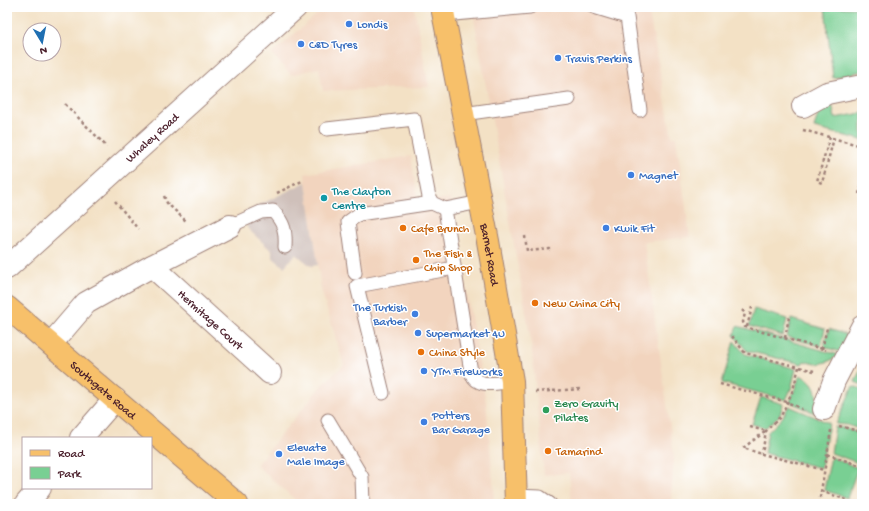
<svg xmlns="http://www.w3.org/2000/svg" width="869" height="511" viewBox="0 0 869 511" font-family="'Gochi Hand',sans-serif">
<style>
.built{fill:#f2d4be}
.industrial{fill:#cfc0ba}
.green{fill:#79cf93;stroke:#62775f}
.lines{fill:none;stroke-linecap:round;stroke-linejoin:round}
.service-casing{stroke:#9e8078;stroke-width:15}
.minor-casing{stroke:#9e8078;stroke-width:24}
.primary-casing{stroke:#9e8078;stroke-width:24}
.path{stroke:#9e8078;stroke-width:2.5;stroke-dasharray:3 3;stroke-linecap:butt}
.service{stroke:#fff;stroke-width:13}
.minor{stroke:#fff;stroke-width:22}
.primary{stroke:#f7c06b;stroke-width:22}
.shop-dot{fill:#3f7fe0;stroke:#fff;stroke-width:1.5}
.culture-dot{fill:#0f9aa8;stroke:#fff;stroke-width:1.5}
.food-dot{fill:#e8710a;stroke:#fff;stroke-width:1.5}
.leisure-dot{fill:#2e9e5b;stroke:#fff;stroke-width:1.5}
.labels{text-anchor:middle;stroke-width:3;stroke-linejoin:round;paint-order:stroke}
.shop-label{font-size:12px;fill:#366cbe;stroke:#fff;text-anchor:start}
.street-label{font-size:12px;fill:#4a1f2b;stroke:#fff}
.culture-label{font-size:12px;fill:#0d838f;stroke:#fff;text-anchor:start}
.food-label{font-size:12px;fill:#c56008;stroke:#fff;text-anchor:start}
.leisure-label{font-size:12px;fill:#27864d;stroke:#fff;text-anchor:start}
</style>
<rect width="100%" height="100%" fill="#fff"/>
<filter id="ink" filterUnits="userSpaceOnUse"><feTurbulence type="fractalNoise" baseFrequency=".025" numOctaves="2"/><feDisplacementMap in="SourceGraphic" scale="8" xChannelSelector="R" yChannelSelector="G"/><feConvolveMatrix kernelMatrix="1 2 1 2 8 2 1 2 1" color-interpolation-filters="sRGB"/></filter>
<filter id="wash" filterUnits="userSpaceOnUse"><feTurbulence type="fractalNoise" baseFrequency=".012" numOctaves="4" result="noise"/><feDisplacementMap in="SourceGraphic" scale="16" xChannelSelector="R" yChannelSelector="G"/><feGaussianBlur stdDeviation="0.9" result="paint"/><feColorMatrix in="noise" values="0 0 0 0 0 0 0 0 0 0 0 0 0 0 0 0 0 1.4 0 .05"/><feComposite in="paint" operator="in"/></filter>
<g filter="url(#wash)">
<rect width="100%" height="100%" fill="#f3e1c5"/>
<g class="built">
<path d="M325 7H414L429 87 323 91 319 68 291 75 272 54Z"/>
<path d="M472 7H648L672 137H676L690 237 644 242 674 455 671 501 680 504H572L569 473 544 475 531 341Z"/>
<path d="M411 156 418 202 450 198 486 402 494 491 493 504H300L256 465 322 385 344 365 321 289 305 174Z"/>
</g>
<path class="industrial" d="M306 182 318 265 311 266 296 254 284 267 272 257V251L248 229 241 214Z"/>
<g class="green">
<path d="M825 7 862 8V71L833 78Z"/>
<path d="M831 99 835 118 862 113V140L814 128C817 115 821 108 831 99Z"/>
<path d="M754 309 787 319 783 336 749 326Z"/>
<path d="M791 319 825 329 821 346 787 337Z"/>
<path d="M737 326 839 355C827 364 817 366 804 361L802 364 747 351 734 335Z"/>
<path d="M829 329 850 336 841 352 824 347Z"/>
<path d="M734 341 745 354 796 369 791 389 786 400 722 383Z"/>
<path d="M862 366V385L855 382Z"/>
<path d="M800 375C817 383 819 396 815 413L790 402Z"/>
<path d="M853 386 862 389V430L847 425 836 424Z"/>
<path d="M761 397 783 404 780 415 765 428 752 424Z"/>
<path d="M789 406 829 423 821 468 764 453 768 432 782 418Z"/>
<path d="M835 427 843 428 862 434 861 464 831 453Z"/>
<path d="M831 457 858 468 847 498 824 490Z"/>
</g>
</g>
<g filter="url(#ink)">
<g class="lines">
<defs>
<g id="service">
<path d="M594 7 627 17 640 110"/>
<path d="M444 15 530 7"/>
<path d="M463 114 569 99"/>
<path d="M327 129 414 119 429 197 432 203 445 209"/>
<path d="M480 202 445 209 471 372C477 389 496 383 512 381"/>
<path d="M230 226 261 212 273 211C284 223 286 231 285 247"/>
<path d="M355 273 348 222 359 214 432 203"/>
<path d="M383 393 357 286 454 268"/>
<path d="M328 420 362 477 363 504"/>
<path d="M515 496 540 497 550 504"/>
</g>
<g id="minor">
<path d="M803 106 827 93 862 86"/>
<path d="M152 266 230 226"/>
<path id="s1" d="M7 268 296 7"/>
<path id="s2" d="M51 344 86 303 152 266 270 373"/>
<path d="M824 409 834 381 862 327"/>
<path d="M81 438 115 399"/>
<path d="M26 504 40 488"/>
</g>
<g id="primary">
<path id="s3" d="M442 7 488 241 512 381 516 504"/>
<path id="s4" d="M7 307 237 504"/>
</g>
</defs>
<use href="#service" class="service-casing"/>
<use href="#minor" class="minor-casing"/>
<use href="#primary" class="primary-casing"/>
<g class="path">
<path d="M65 104 107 147"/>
<path d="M803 130 862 146"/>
<path d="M830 137 817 181 822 183 834 138"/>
<path d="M277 193 304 180"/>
<path d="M859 194 862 184"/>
<path d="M164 196 167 203 187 222"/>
<path d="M115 201 138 229"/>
<path d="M525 236 527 251 550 249V251"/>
<path d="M742 310 745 313 743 322 745 327 826 350"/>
<path d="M747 327 752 307"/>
<path d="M732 336 745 353 814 371"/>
<path d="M785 338 789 317"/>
<path d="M822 349 827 328"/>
<path d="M799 367 793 390 781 416 766 431 762 454 824 470"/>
<path d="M720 384 787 402 802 409"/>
<path d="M535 392 581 389"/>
<path d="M839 426 862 432"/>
<path d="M750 427 766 431 743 448 762 454"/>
<path d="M827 454 861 466"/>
<path d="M821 491 847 500"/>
<path d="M819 504 831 430"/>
</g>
<use href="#service" class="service"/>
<use href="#minor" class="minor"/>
<use href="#primary" class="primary"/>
</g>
</g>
<g class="shop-dot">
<circle cx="349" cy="24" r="4"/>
<circle cx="301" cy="44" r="4"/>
<circle cx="558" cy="58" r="4"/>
<circle cx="631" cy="175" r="4"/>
<circle cx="606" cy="228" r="4"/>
<circle cx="415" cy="314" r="4"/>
<circle cx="418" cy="333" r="4"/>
<circle cx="424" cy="371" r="4"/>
<circle cx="424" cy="422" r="4"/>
<circle cx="279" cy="454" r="4"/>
</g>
<circle class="culture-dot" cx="324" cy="198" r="4"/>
<g class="food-dot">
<circle cx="403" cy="228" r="4"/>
<circle cx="416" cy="260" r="4"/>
<circle cx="535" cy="303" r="4"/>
<circle cx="421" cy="352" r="4"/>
<circle cx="548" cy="451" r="4"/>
</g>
<circle class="leisure-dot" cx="546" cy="410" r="4"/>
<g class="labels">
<g class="shop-label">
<text x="357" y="28">Londis</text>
<text x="309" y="48">C&amp;D Tyres</text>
<text x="566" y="62">Travis Perkins</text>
<text x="639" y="179">Magnet</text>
<text x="614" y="232">Kwik Fit</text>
<text x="407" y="311" text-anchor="end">The Turkish<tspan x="407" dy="14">Barber</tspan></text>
<text x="426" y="337">Supermarket 4U</text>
<text x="432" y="375">YTM Fireworks</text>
<text x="432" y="419">Potters<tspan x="432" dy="14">Bar Garage</tspan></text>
<text x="287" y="451">Elevate<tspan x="287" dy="14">Male Image</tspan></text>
</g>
<g class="street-label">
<text dy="4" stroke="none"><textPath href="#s1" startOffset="195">Whaley Road</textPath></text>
<text dy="4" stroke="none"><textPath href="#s3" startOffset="252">Barnet Road</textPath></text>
<text dy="4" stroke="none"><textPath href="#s2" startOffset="209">Hermitage Court</textPath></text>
<text dy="4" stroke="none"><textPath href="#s4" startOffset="127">Southgate Road</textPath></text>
</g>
<g class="culture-label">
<text x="332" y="195">The Clayton<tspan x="332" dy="14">Centre</tspan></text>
</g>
<g class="food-label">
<text x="411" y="232">Cafe Brunch</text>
<text x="424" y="257">The Fish &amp;<tspan x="424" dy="14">Chip Shop</tspan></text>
<text x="543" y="307">New China City</text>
<text x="429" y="356">China Style</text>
<text x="556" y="455">Tamarind</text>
</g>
<g class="leisure-label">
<text x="554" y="407">Zero Gravity<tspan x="554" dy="14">Pilates</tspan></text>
</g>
</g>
<rect width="869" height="511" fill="none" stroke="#fff" stroke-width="24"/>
<rect x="22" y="437" width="130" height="52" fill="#ffffff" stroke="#b7a5aa"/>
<rect x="30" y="450" width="20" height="6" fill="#f7c06b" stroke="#b7a5aa"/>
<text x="58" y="457" font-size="12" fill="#4a1f2b">Road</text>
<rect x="30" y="467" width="20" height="12" fill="#79cf93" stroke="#b7a5aa"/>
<text x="58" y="477" font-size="12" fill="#4a1f2b">Park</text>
<g transform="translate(42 42) rotate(170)"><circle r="19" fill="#ffffff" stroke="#b7a5aa"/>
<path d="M0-3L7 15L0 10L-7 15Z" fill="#1f6fb2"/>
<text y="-6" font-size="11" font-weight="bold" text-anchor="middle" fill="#4a1f2b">N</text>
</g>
</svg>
